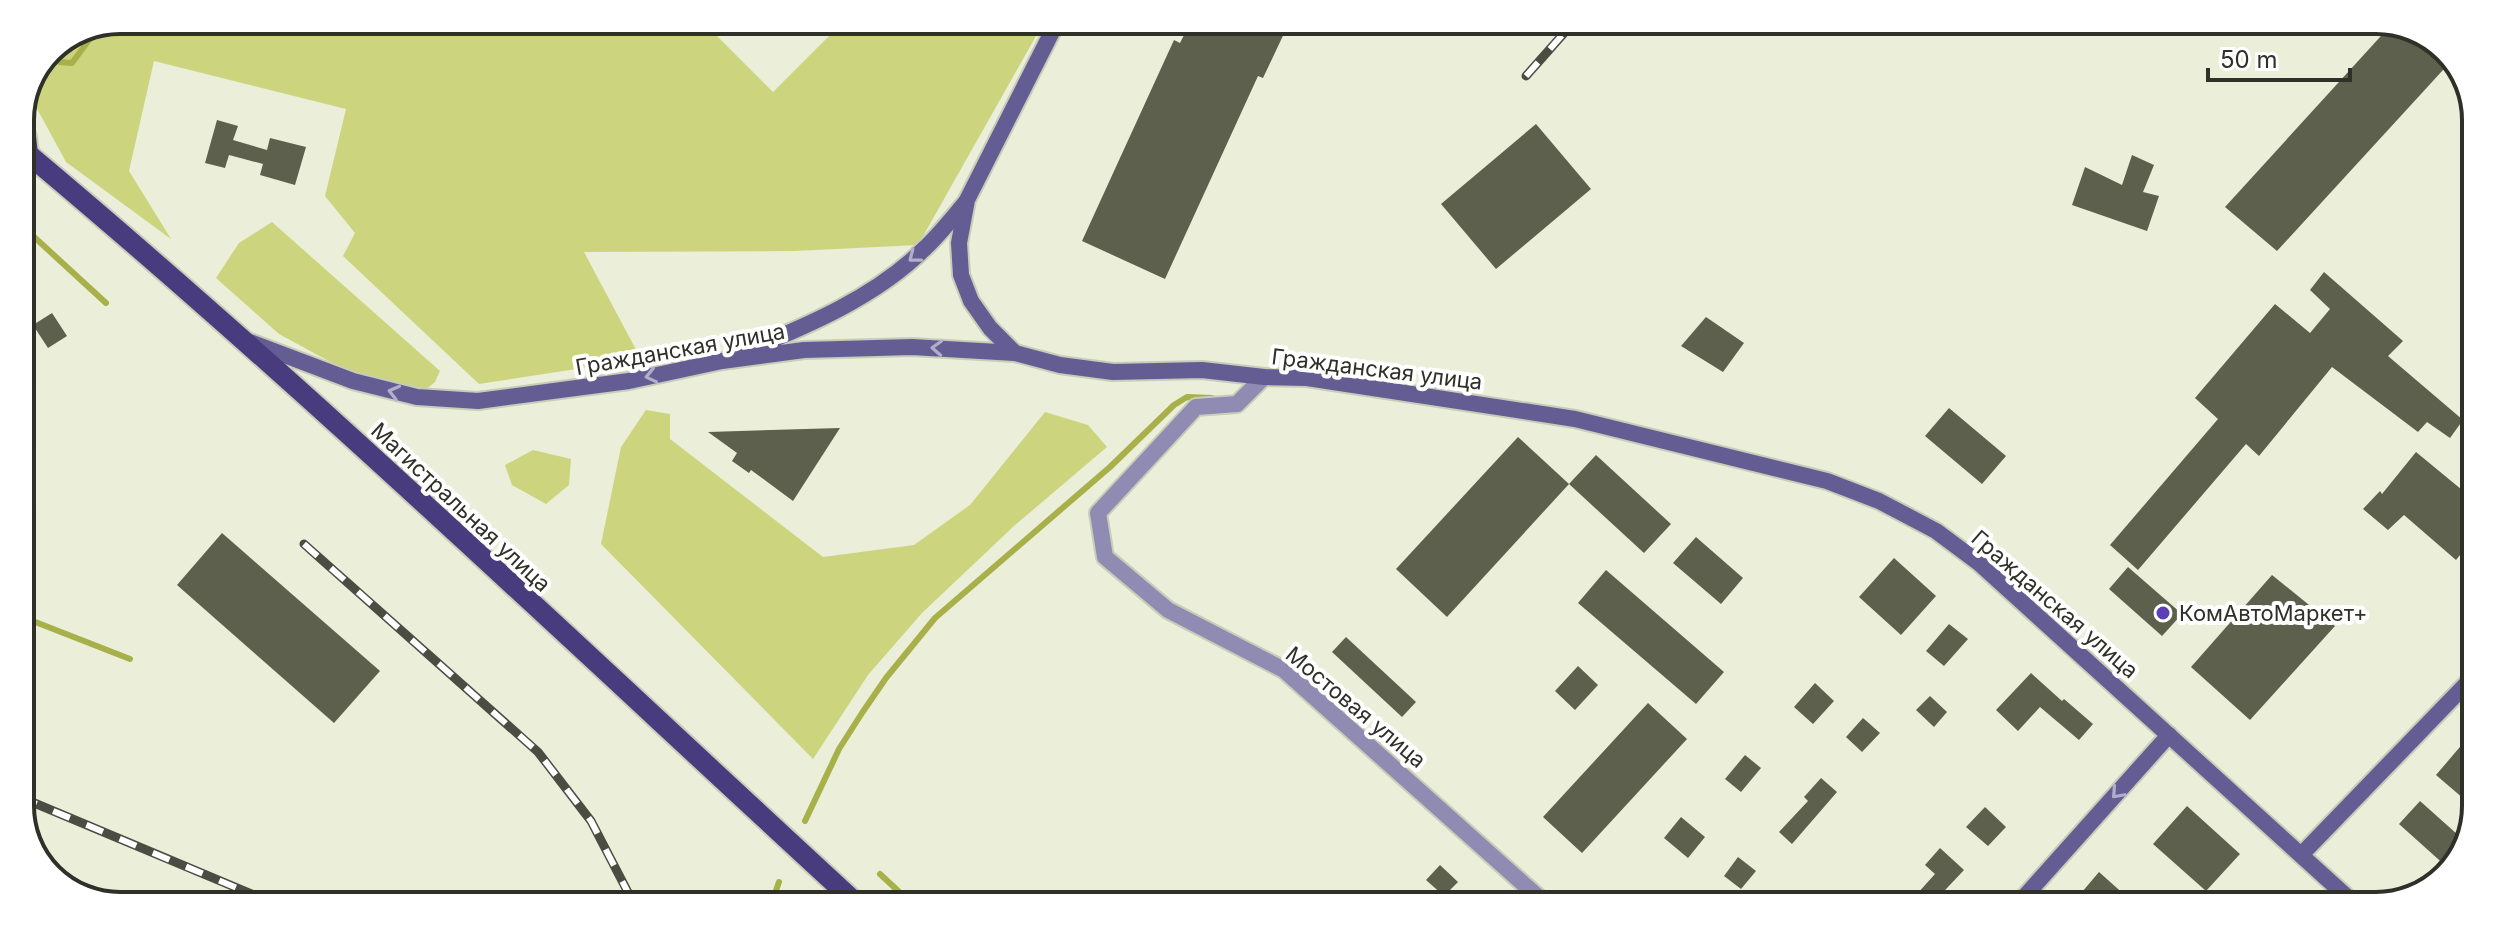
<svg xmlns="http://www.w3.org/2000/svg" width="2496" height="926" viewBox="0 0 2496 926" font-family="Inter,sans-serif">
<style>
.green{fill:#ccd57d}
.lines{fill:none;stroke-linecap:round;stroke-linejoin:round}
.stream{stroke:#a7b049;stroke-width:6}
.building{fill:#5d604d}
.street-casing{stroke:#c9ccb9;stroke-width:20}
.secondary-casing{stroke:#c9ccb9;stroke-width:20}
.primary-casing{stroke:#c9ccb9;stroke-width:24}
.street{stroke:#8f8bb2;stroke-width:16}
.secondary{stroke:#645d94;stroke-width:16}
.primary{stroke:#483b7e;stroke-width:20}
.rail-casing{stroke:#4b4d43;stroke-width:9}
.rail{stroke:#fff;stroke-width:6;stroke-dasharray:18;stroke-linecap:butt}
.oneway{stroke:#b2aeca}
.poi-dot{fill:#5c3eb6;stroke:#fff;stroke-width:3}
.labels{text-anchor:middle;stroke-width:8;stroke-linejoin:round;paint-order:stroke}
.street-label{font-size:22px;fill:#2f3028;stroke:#fff}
.poi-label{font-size:22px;fill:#2f3028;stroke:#fff;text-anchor:start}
.rim{fill:none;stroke:#2f3028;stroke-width:4}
</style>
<rect width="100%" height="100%" fill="#ebeed9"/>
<g class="green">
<path d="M120 20 702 21 773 92 843 22H1044L918 245 795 251 584 252 641 359 479 384 343 256 355 233 325 196 346 109 154 61 129 171 171 239 66 162 29 94 50 49Z"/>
<path d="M272 222 440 371 435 382 424 391 347 371 279 334 216 278 239 243Z"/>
<path d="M646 410 670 414V439L823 557 914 545 970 505 1045 412 1088 425 1107 447 1014 526 922 613 868 675 813 759 601 544 621 447Z"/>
<path d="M533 450 571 459 569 485 546 504 512 485 505 465Z"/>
</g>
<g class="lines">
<g class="stream">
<path d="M60 62 72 63 97 29"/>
<path d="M20 224 106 303"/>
<path d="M20 616 130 659"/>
<path d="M805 821 839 749 862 713 886 678 935 618 1110 467 1174 405 1187 397 1212 398"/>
<path d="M880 874 911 903"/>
<path d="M772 902 779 882"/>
</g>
</g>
<g class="building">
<path d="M1190 23H1289L1263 78 1258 76 1165 279 1082 241 1174 40 1180 43Z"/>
<path d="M2391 25H2409L2454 58 2277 251 2225 207Z"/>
<path d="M217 120 238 126 233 140 267 150 270 138 306 147 295 185 260 175 263 164 229 155 225 168 205 163Z"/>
<path d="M1536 124 1591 189 1496 269 1441 204Z"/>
<path d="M2132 155 2154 165 2143 192 2159 196 2147 231 2072 205 2085 167 2122 185Z"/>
<path d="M2324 272 2403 341 2388 356 2463 420 2450 438 2427 422 2418 432 2332 367 2259 456 2246 444 2138 570 2110 545 2218 419 2195 398 2275 304 2310 333 2330 309 2310 290Z"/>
<path d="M52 313 67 336 48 348 33 325Z"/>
<path d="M1706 317 1744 343 1723 372 1681 346Z"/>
<path d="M1949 408 2006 456 1982 484 1925 436Z"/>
<path d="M840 428 793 501 751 470 749 473 732 461 737 453 708 432Z"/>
<path d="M1518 437 1569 484 1447 617 1396 569Z"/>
<path d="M2416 452 2473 499V539L2456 560 2404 515 2388 530 2363 509 2380 491 2382 494Z"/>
<path d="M1596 455 1671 524 1644 553 1569 484Z"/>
<path d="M222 533 380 671 334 723 177 585Z"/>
<path d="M1696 537 1743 578 1721 604 1673 563Z"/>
<path d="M1894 558 1936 596 1901 635 1859 597Z"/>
<path d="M2128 567 2182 614 2162 636 2109 589Z"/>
<path d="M1606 570 1724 672 1696 704 1578 603Z"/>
<path d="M2272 575 2335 626 2250 720 2191 667Z"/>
<path d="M1949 624 1968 639 1944 666 1926 651Z"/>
<path d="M1346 637 1416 702 1402 717 1332 652Z"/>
<path d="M1578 666 1598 685 1575 710 1555 691Z"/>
<path d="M2031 673 2062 701 2064 699 2093 724 2079 740 2040 707 2018 731 1996 710Z"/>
<path d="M1815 683 1834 701 1813 724 1794 707Z"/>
<path d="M1930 696 1947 712 1934 727 1916 710Z"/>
<path d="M1648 703 1687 739 1582 853 1543 817Z"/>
<path d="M1863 718 1880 733 1862 752 1846 737Z"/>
<path d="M2471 734V805L2436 775Z"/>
<path d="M1745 755 1761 768 1741 792 1725 779Z"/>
<path d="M1821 778 1837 792 1792 844 1779 832 1808 801 1804 797Z"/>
<path d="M2420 801 2467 843 2448 868 2399 824Z"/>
<path d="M2187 806 2240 854 2206 891 2153 844Z"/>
<path d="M1985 807 2006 827 1988 846 1966 827Z"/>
<path d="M1681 817 1705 837 1688 858 1664 838Z"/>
<path d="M1940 848 1964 870 1931 905H1907L1935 874 1925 865Z"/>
<path d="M1738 857 1756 871 1741 889 1724 876Z"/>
<path d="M1440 865 1458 882 1444 896 1426 880Z"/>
<path d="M2099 872 2136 905H2071Z"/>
</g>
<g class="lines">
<defs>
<path id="street" d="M1264 377 1237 404 1196 407 1098 513 1105 557 1168 610 1284 670 1546 904"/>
<g id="secondary">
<path d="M250 342 353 381 417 397 478 401 629 381 722 361 804 350 912 347 1015 353 1060 365 1113 372 1202 370 1264 377 1307 378 1575 419 1827 481 1879 501 1936 531 1979 563 2357 906"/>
<path d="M743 352C807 326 876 297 925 248 940 234 953 217 966 202"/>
<path d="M1015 353 990 328 971 301 961 275 959 243 967 200 1057 22"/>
<path d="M2301 855 2472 678"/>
<path d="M2017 905 2169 735"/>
</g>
<g id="primary">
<path d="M20 126 26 137 28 154"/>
<path d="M20 149 28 154C313 393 582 651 855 902"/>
</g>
</defs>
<use href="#street" class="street-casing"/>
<use href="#secondary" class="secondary-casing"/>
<use href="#primary" class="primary-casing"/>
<use href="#street" class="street"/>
<use href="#secondary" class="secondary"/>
<use href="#primary" class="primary"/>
<defs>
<g id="rail">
<path d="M1526 76 1573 23"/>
<path d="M304 544 538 752 591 821 633 902"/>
<path d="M20 797 268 901"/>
</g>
</defs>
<use href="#rail" class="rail-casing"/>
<use href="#rail" class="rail"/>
</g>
<defs><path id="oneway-chevron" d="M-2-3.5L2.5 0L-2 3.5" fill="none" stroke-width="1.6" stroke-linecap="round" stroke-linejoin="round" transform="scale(2)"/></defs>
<g class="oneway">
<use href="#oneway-chevron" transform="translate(914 257) rotate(142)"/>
<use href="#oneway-chevron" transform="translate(937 348) rotate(-177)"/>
<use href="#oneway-chevron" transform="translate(651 376) rotate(167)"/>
<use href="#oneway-chevron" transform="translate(394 392) rotate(-166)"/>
<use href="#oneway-chevron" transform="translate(2117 793) rotate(132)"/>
</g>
<circle class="poi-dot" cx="2163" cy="613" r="8"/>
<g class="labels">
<g class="street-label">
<text transform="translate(680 349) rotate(-10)" y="8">Гражданская улица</text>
<text transform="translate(1377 369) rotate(7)" y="8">Гражданская улица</text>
<text transform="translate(461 507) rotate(43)" y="8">Магистральная улица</text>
<text transform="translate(2055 604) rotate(41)" y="8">Гражданская улица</text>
<text transform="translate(1356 707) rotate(40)" y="8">Мостовая улица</text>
</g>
<g class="poi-label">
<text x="2179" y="621">КомАвтоМаркет+</text>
</g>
</g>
<path d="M0 0H2496V926H0ZM120 34H2376A86 86 0 0 1 2462 120V806A86 86 0 0 1 2376 892H120A86 86 0 0 1 34 806V120A86 86 0 0 1 120 34Z" fill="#fff" fill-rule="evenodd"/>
<path class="rim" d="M120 34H2376A86 86 0 0 1 2462 120V806A86 86 0 0 1 2376 892H120A86 86 0 0 1 34 806V120A86 86 0 0 1 120 34Z"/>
<path d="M2208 68v12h142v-12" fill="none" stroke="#2f3028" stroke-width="4"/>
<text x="2220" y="68" font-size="24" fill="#2f3028" stroke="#ffffff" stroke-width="6" paint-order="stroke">50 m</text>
</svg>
